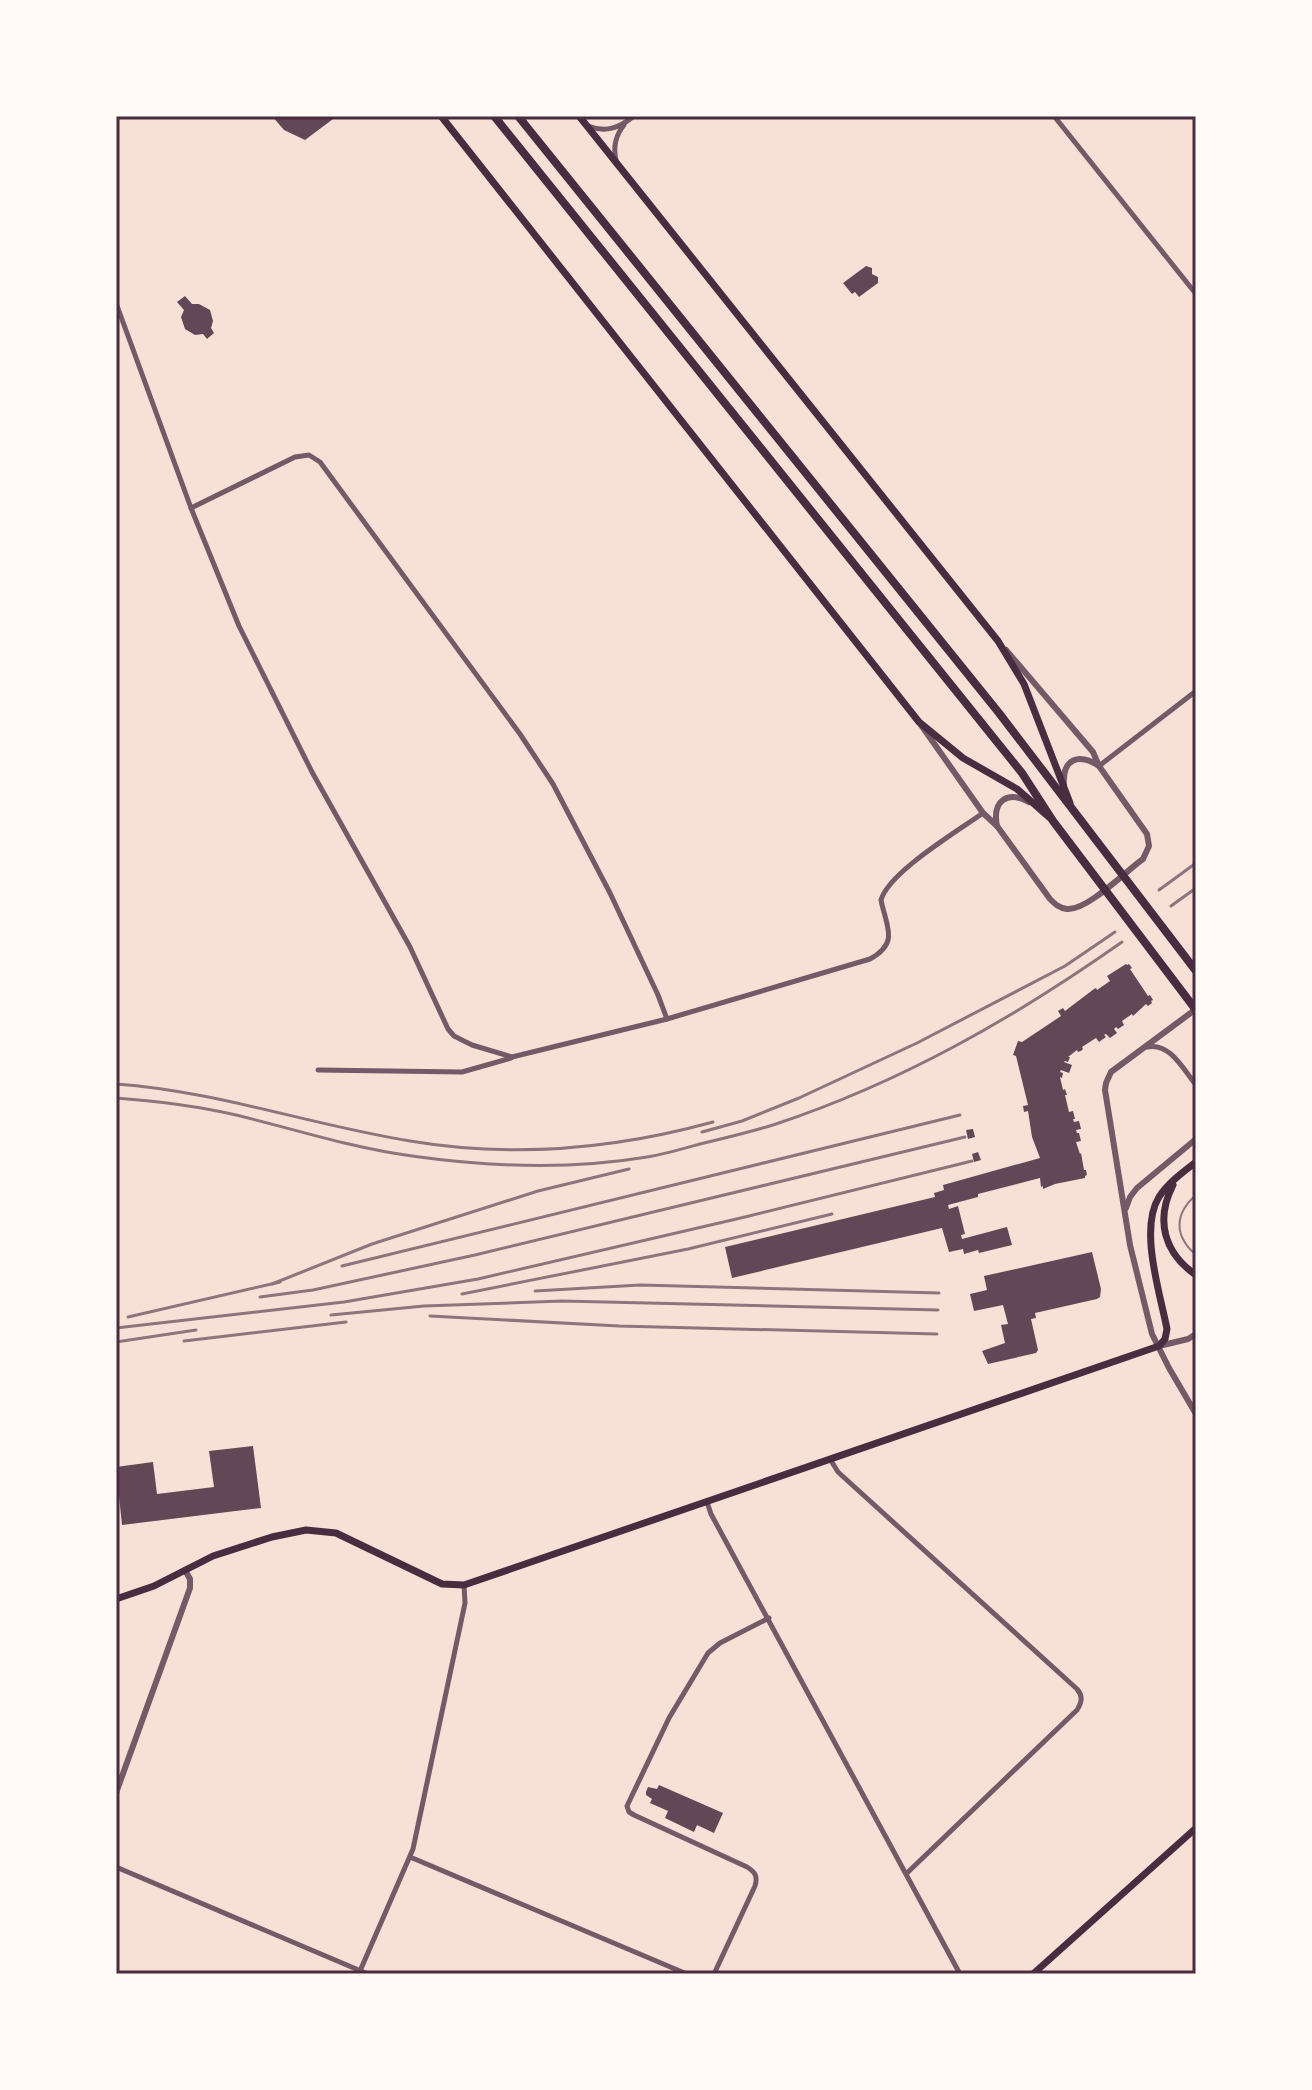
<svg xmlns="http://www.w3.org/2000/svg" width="1312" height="2090" viewBox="0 0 1312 2090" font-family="Overpass,sans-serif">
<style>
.building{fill:#644757}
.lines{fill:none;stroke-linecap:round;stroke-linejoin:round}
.minor{stroke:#755966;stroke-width:5}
.tertiary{stroke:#755966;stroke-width:6}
.secondary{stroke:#4a2c40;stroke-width:7}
.primary{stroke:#4a2c40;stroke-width:8}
.tram{stroke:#8f747c;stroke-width:2}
.rail{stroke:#8f747c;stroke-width:3}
.neatline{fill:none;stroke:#4a2c40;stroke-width:3}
</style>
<rect width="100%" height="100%" fill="#f7e1d7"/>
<g class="building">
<path d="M272 116H337L305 140 284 130Z"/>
<path d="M866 266 872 268V274L878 277V283L859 297 855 292 852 294 843 283Z"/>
<path d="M185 296 192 304H199L210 310 213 321 211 328 214 333 207 339 203 334 195 335 185 329 181 317 184 310 177 302Z"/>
<path d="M1126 964 1127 965 1129 964 1132 968 1130 969 1148 996 1150 995 1153 1000 1151 1001 1152 1003 1148 1006 1146 1004 1133 1016 1132 1014 1122 1021 1124 1025 1118 1029 1116 1027 1114 1029 1117 1033 1110 1038 1106 1034 1104 1035 1106 1037 1099 1042 1096 1038 1082 1047 1083 1049 1081 1051 1078 1052 1077 1050 1068 1057H1070L1068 1062 1065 1061 1064 1062 1072 1065 1069 1073 1061 1070 1060 1072 1063 1073 1062 1078 1060 1077 1063 1090 1065 1089 1067 1095H1065L1069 1112 1073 1111 1075 1119H1073L1074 1122 1079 1121 1081 1129 1076 1130 1077 1133H1079L1081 1141 1076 1142 1080 1154 1081 1153 1084 1170H1086L1087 1175 1085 1176V1178L1055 1184 1043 1189V1186L1041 1187 1040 1178 978 1194V1197L948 1205 949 1209 958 1206 965 1234 961 1235 962 1239 1007 1227 1012 1245 979 1253 978 1250 964 1254 963 1249 949 1252 942 1228 732 1278 725 1247 935 1197 934 1193 944 1190 943 1185 1040 1158 1032 1137 1028 1111 1024 1112 1023 1106 1028 1105 1016 1056 1013 1055 1018 1041 1022 1042 1061 1016 1058 1011 1063 1008 1065 1011 1094 989 1096 988 1097 990 1110 981 1107 976Z"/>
<path d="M973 1129 975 1137 968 1139 966 1130Z"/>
<path d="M978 1152 981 1160 974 1162 972 1154Z"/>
<path d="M1092 1252 1101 1289 1100 1297 1097 1299 1035 1313 1036 1318 1031 1319 1038 1350 1036 1353 988 1364 982 1351 1005 1343 1001 1325 1008 1324 1003 1305 974 1311 970 1294 987 1290 984 1276Z"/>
<path d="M253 1446 261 1508 122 1525 116 1467 153 1462 157 1494 214 1487 209 1451Z"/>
<path d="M659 1785 723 1813 714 1833 697 1825 694 1832 665 1818 668 1811 650 1803 652 1799 646 1795V1792L648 1787 657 1789Z"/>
</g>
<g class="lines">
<g class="minor">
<path d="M1054 116 1196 294"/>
<path d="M588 126C606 133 619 128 634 116"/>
<path d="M616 160C613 147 615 136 624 125"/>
<path d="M116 303 191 508 239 626 312 772 410 947 448 1029 454 1036 472 1045 512 1057 667 1019 870 959C900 943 886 926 881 900 889 872 958 831 983 813"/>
<path d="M191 508 295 457 309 455 320 462 520 734 553 784 610 893 658 995 667 1019"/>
<path d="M1099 766 1196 691"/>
<path d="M1147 1047C1170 1042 1183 1069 1196 1085"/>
<path d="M318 1070 462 1072 511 1058"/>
<path d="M830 1459 838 1472 1077 1689C1083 1696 1082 1702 1077 1710L907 1873"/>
<path d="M707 1502 711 1514 960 1974"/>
<path d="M410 1857 687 1974"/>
<path d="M116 1867 368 1974"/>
<path d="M360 1971 413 1849 465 1603 464 1585"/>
<path d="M714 1974 755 1886C758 1876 755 1872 747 1867L634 1815 629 1812 627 1806 669 1718 708 1653 720 1643 769 1618"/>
</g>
<g class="tertiary">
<path d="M921 725 983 813 997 826 1050 899C1055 904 1059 908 1067 909 1087 911 1126 871 1143 859L1149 846 1147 834 1099 766 1093 752 1006 650"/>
<path d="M1064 785C1062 758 1079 753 1099 766"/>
<path d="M997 826C992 801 1007 790 1029 802"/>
<path d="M1196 1009 1111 1072 1106 1083 1105 1090 1130 1245 1152 1334 1169 1368 1196 1414"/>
<path d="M1126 1208 1130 1197 1137 1188 1196 1139"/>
<path d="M1159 1346 1188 1339 1196 1334"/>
<path d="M116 1793 190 1588V1579L185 1570"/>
</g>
<g class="secondary">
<path d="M441 116 919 722 963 758 1017 789 1049 817"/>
<path d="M579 116 998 641 1024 684 1070 803"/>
<path d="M1173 1185C1155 1220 1164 1253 1196 1275"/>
<path d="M116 1599 154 1586 213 1556 272 1537 306 1530 336 1533 442 1584 464 1585 1159 1346 1165 1339 1167 1329C1160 1293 1139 1229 1159 1197 1168 1183 1183 1172 1196 1162"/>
<path d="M1033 1974 1196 1828"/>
</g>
<g class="primary">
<path d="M494 116 1022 773 1053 821 1196 1010"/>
<path d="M518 116 999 713 1196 971"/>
</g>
<path class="tram" d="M1196 1195C1174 1214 1174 1236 1196 1255"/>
<g class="rail">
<path d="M1159 890 1196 863"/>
<path d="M1171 906 1196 888"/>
<path d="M116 1084C216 1091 311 1125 410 1141 511 1158 615 1149 713 1122"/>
<path d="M116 1098C156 1101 197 1106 236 1115 294 1129 352 1148 412 1156 490 1167 569 1170 647 1157 665 1154 682 1149 700 1144 725 1138 751 1132 776 1124 902 1082 1014 1018 1122 942"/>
<path d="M702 1132 742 1121 799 1098 917 1043 1065 966 1115 932"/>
<path d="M342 1266 960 1115"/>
<path d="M272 1284 372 1244 538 1191 629 1169"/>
<path d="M535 1291 640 1285 939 1293"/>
<path d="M462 1294 688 1249 832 1214"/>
<path d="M260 1297 313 1290 475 1255 965 1137"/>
<path d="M331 1315 424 1306 562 1301 938 1310"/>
<path d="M430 1316 619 1326 937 1334"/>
<path d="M128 1317 280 1282"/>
<path d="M116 1328 344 1302 478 1279 745 1217 972 1161"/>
<path d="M184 1341 346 1322"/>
<path d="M116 1342 196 1330"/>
</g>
</g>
<rect width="1312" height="2090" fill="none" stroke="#fffaf5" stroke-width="236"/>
<rect x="118" y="118" width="1076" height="1854" class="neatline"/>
</svg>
